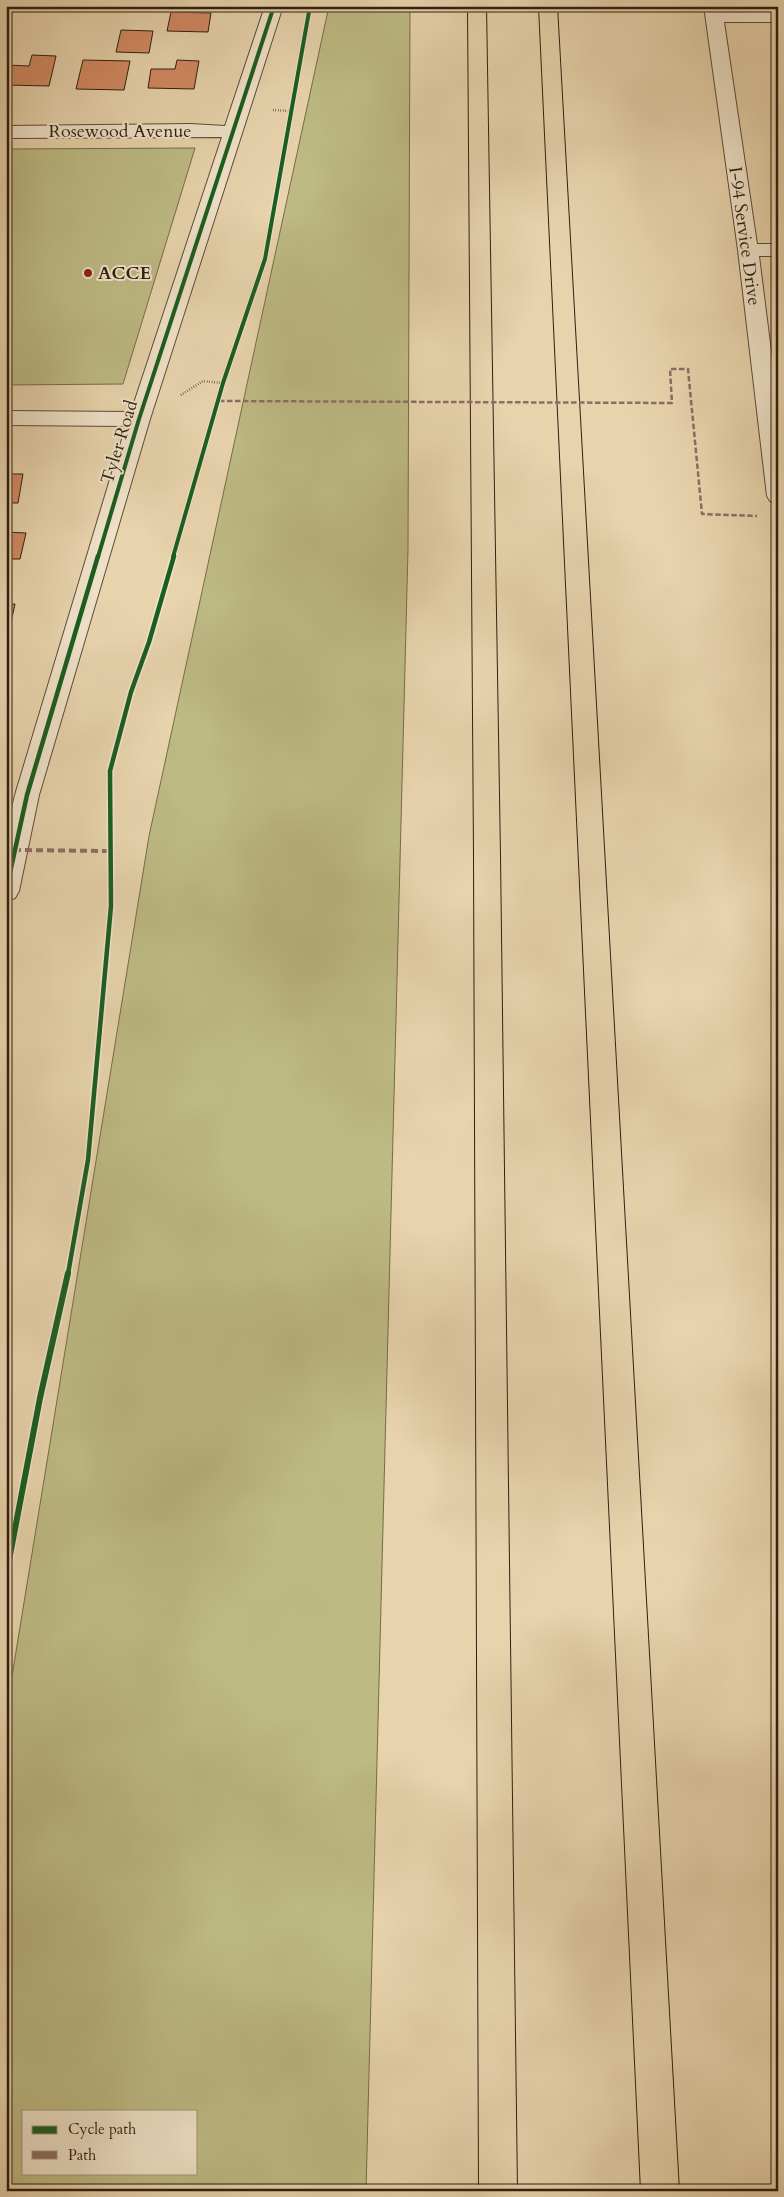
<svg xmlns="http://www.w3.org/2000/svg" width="784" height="2197" viewBox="0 0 784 2197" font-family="Cardo,serif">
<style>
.green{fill:#bdba84;stroke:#766c4a;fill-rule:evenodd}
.building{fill:#d18a63;stroke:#301f10}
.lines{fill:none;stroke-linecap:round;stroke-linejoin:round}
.minor-casing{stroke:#5e4c37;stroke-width:2}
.highway-casing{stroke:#301f10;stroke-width:2}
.path{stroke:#301f10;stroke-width:2.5;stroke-dasharray:0.5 2;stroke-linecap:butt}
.minor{fill:#efe2c9;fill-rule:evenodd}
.highway{fill:#e7d3ac;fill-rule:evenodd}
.quiet-far1{stroke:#8d6e63;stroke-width:2.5;stroke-dasharray:5.5 2.5;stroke-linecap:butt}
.quiet{stroke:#8d6e63;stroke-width:4;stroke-dasharray:7 4;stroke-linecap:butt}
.cycleway-far2-casing{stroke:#efe2c9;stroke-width:6}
.cycleway-far1-casing{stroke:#efe2c9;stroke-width:8}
.cycleway-casing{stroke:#efe2c9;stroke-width:9}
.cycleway-far2{stroke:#1b5e20;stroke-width:4}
.cycleway-far1{stroke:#1b5e20;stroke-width:4.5}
.cycleway{stroke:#1b5e20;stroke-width:6}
.poi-dot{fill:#8f2418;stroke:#efe2c9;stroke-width:2}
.labels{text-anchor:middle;stroke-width:4;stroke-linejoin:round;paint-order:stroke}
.far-street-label{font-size:18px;fill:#301f10;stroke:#efe2c9}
.far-poi-label{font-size:18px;font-weight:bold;fill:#301f10;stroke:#efe2c9;text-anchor:start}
</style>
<rect width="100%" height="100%" fill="#e7d3ac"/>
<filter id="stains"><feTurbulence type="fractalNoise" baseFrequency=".004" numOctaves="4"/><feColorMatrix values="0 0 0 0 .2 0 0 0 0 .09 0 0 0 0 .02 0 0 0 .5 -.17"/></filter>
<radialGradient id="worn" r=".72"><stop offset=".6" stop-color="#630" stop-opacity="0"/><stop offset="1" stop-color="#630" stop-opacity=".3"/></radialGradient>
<g class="green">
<path d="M329 6H410L408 549 366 2191H6V1713L149 836ZM24 2111H196V2173H24Z"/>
<path d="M195 148 123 384 6 385V149Z"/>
</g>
<g class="building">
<path d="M171 12 211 13 208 32 167 31Z"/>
<path d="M121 30 153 31 149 53 116 52Z"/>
<path d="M32 55 56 56 49 86 6 85V65L29 66Z"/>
<path d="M83 60 130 61 124 90 76 89Z"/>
<path d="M177 60 199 61 194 89 148 88 151 69H175Z"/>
<path d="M6 474H23L18 503H6Z"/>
<path d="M6 532 26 533 20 559H6Z"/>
<path d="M6 604H15L10 627H6Z"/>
</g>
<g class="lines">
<defs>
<g id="minor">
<path d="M265 6H283L150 419 39 795 19 891 15 898 6 901V833L15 795 126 426 6 425V411L131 412 222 137 6 138V126L191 124 225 126Z"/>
<path d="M704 6H722L723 12H778V22H724L757 244H778V256H759L778 407V504L770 501 767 496 738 250Z"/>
</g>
<g id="highway">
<path d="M468 6H486L500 856 517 2191H479L474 856Z"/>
<path d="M539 6H557L679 2191H641Z"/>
</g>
</defs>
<use href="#minor" class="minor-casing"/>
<use href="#highway" class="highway-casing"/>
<g class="path">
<path d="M273 110 292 111"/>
<path d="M181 395 203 381 223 383"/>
</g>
<use href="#minor" class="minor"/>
<use href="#highway" class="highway"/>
<path class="quiet-far1" d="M219 401 672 403 670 369H688L702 514 757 516"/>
<path class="quiet" d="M14 850 109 851"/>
<defs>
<g id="cycleway-far2">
<path d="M98 557 139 419 274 6"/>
<path d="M173 557 223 383 265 259 310 6"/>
</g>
<g id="cycleway-far1">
<path d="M6 891 27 795 98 556"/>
<path d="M68 1274 88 1160 111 906 110 771 131 692 149 642 174 556"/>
</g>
<path id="cycleway" d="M6 1576 40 1398 68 1273"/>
</defs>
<use href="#cycleway-far2" class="cycleway-far2-casing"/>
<use href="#cycleway-far1" class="cycleway-far1-casing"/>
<use href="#cycleway" class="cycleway-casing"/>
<use href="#cycleway-far2" class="cycleway-far2"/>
<use href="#cycleway-far1" class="cycleway-far1"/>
<use href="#cycleway" class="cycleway"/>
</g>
<circle class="poi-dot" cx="88" cy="273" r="5"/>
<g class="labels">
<g class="far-street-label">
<text x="120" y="137">Rosewood Avenue</text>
<text transform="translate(745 236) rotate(82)" y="6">I-94 Service Drive</text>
<text transform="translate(119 442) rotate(-73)" y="6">Tyler Road</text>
</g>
<g class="far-poi-label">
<text x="98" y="279">ACCE</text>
</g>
</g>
<rect width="784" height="2197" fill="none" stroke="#e7d3ac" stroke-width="25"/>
<rect x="8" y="8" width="769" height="2182" fill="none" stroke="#301f10" stroke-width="2.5"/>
<rect x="12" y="12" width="759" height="2172" fill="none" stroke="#301f10"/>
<rect x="22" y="2110" width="175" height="65" fill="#efe2c9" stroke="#a3947f"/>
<rect x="32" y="2126" width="25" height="8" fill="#1b5e20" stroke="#a3947f"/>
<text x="68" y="2134" font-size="15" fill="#301f10">Cycle path</text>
<rect x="32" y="2151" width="25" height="8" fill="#8d6e63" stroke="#a3947f"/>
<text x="68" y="2160" font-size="15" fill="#301f10">Path</text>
<rect width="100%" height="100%" filter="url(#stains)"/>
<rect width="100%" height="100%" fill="url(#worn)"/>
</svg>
